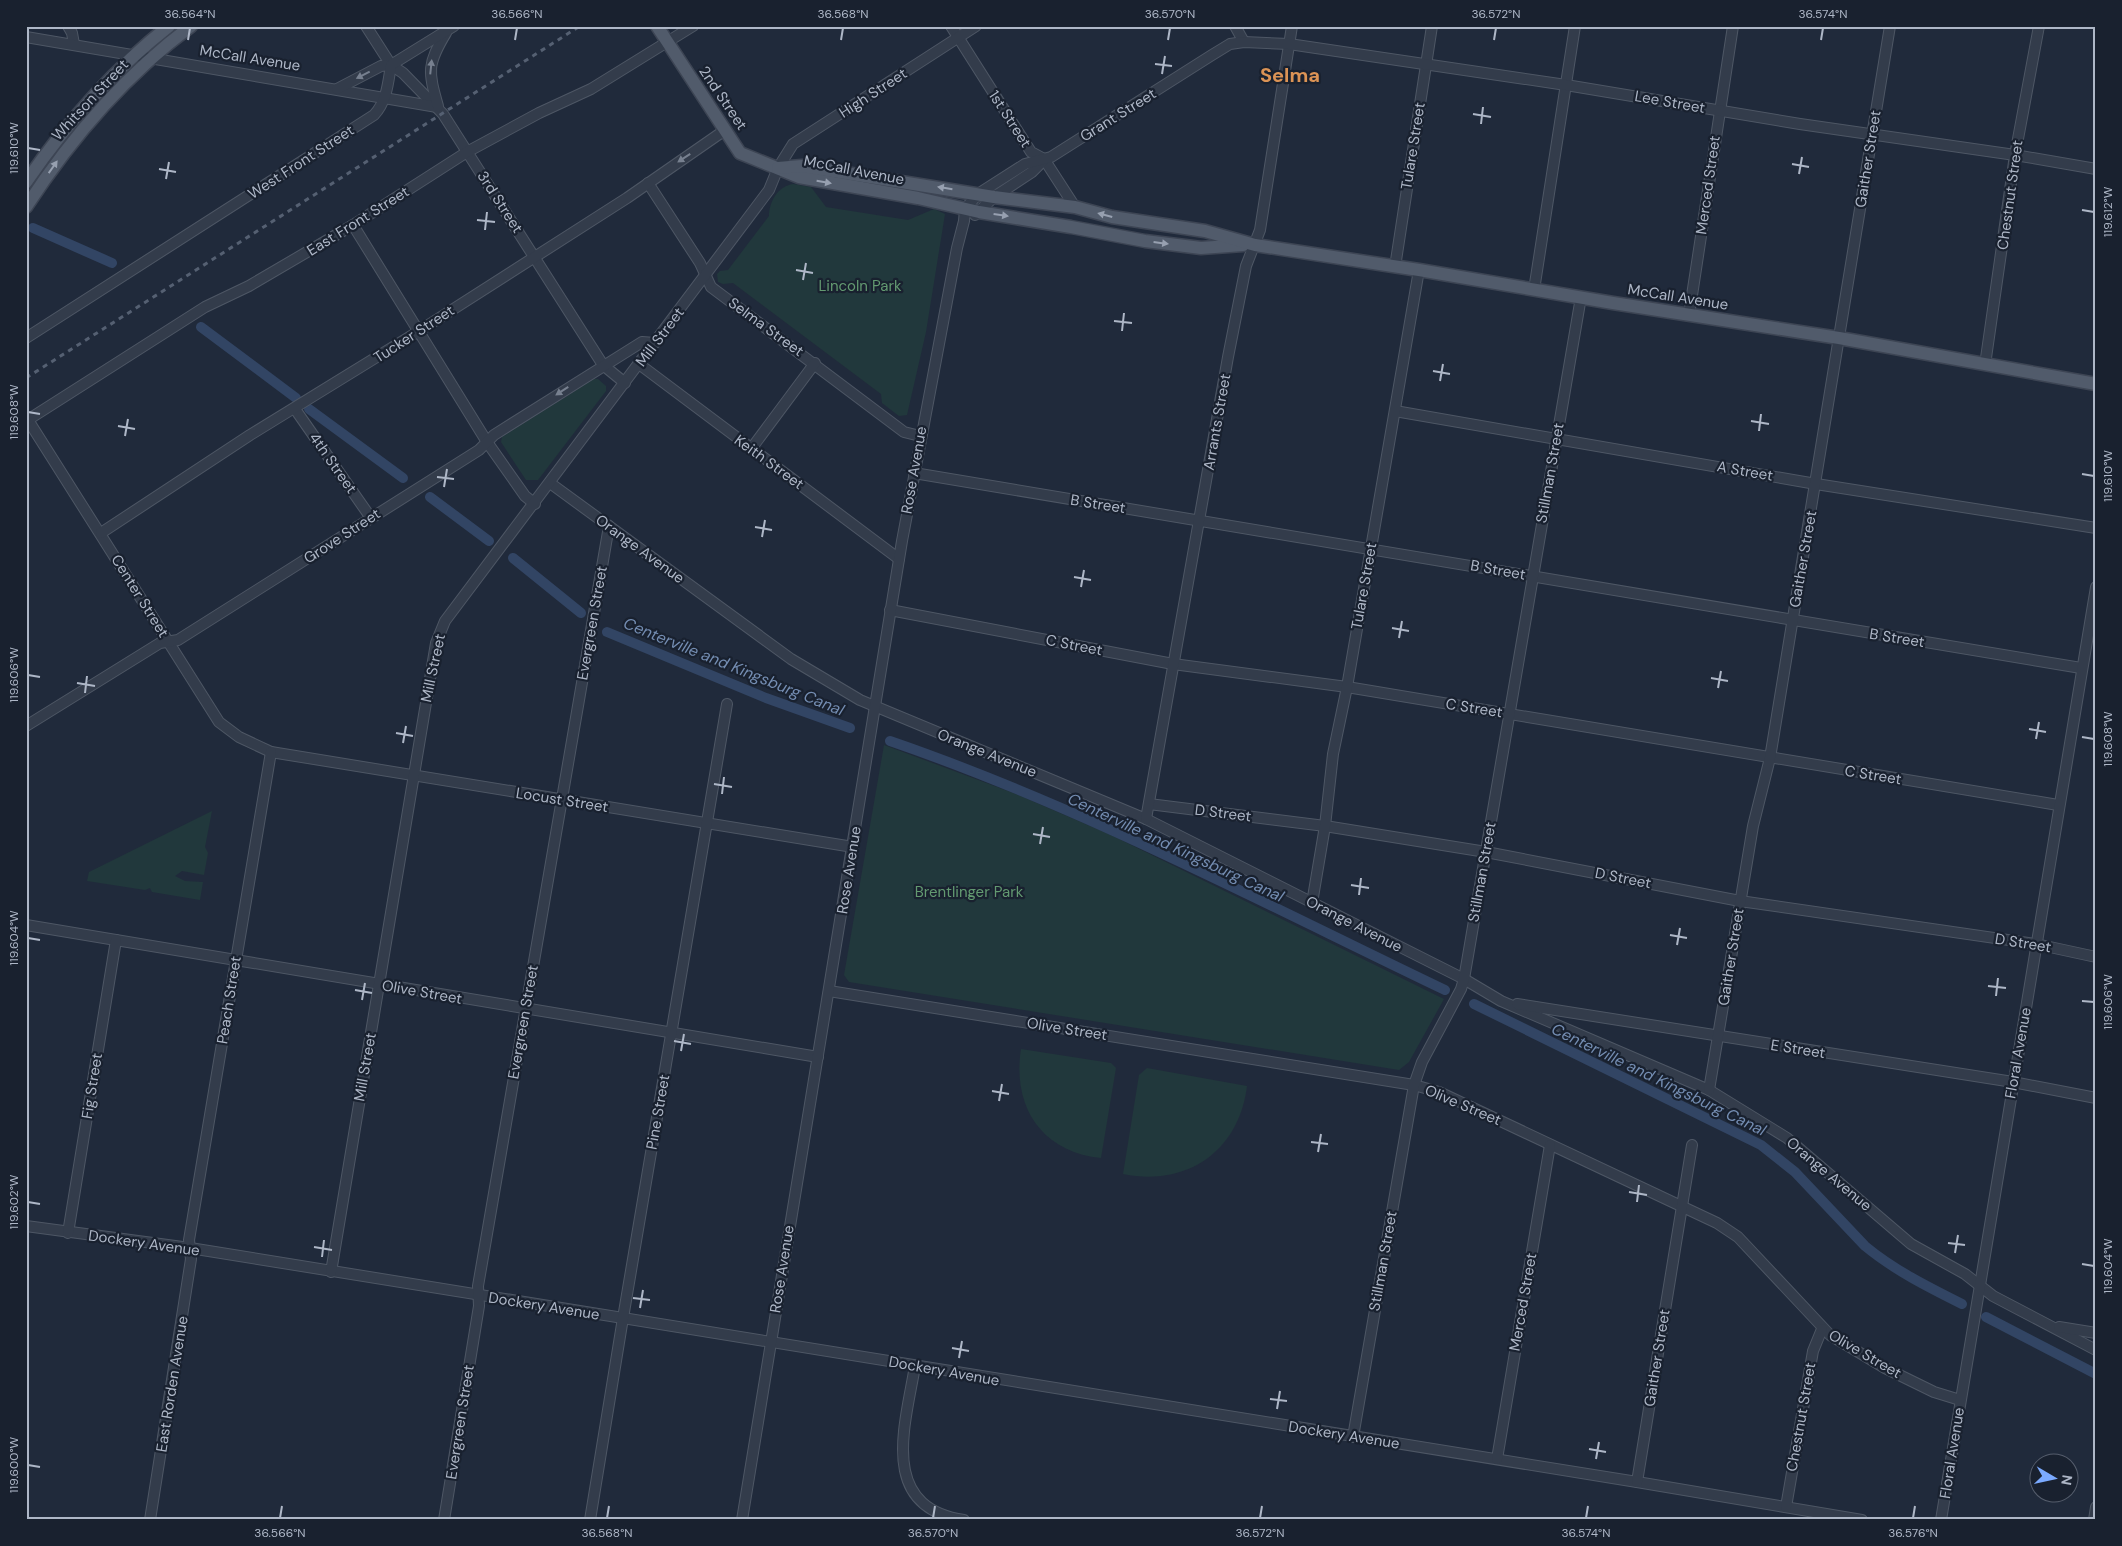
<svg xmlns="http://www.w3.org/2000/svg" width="2122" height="1546" viewBox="0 0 2122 1546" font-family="'DM Sans',sans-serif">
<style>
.green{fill:#21383c}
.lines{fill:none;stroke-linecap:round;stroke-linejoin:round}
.canal{stroke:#324564;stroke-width:10}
.minor-casing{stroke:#4e5765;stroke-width:12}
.major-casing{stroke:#3d4554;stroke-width:15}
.minor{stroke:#333c4b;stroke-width:10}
.major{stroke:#515b6b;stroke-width:12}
.rail{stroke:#556072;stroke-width:3;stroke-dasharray:5 5;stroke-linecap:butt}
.oneway{fill:#77808f}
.oneway2{fill:#97a0b0}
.ticks{fill:none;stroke:#aeb7c7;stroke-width:2}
.labels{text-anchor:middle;stroke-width:4.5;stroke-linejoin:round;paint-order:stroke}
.street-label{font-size:15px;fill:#aeb7c7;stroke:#19212f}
.park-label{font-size:15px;fill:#639a71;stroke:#19212f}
.water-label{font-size:16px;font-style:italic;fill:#748db2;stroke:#19212f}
.district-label{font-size:20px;font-weight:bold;fill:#db9355;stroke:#19212f}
.neatline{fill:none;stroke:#aeb7c7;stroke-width:2}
.ticks-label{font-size:12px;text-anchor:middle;fill:#aeb7c7}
</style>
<rect width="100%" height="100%" fill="#202a3b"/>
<g class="green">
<path d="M793 184 811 187 826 207 908 220 934 209 945 214 926 332 907 415 899 416 882 403 881 394 733 283 723 284 718 282 717 274 720 271 728 270 769 216C769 202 778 186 793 184Z"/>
<path d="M594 379H598L606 386V391L538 480H526L501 442 502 437Z"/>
<path d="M884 745 1016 794 1111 835 1444 999 1409 1062 1399 1070 849 982 844 975Z"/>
<path d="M212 811 205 847 208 853 204 875 182 871 175 876 185 881 203 882 200 900 152 892 150 888 145 890 87 881 89 872Z"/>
<path d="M1021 1049 1111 1063 1116 1068 1101 1158C1041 1152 1012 1106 1021 1049Z"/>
<path d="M1147 1068 1247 1086C1239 1151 1187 1187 1123 1174L1139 1075Z"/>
</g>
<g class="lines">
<g class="canal">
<path d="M33 228 112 263"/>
<path d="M201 327 296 398"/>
<path d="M309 409 403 478"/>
<path d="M430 497 489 541"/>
<path d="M513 558 581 613"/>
<path d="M607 632 766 698 850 728"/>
<path d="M890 741C1082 807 1263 903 1445 990"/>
<path d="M1474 1004 1761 1145 1795 1172 1865 1246C1894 1270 1928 1287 1962 1304"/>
<path d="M1986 1317 2096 1374"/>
</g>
<defs>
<g id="minor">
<path d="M68 26 72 33 74 44"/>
<path d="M366 26 391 65 403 73 443 114 603 365 625 383"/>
<path d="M951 26 1031 152 1044 159 1075 207"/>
<path d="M1235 26 1244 42"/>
<path d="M26 37 437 107"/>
<path d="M337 89 381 66 391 65"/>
<path d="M438 106C428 71 427 64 446 33"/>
<path d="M648 183 700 263 711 287 904 432 920 436"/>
<path d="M975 215 994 197 1032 172 1044 160"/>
<path d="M353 225 487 442 525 496 535 504"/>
<path d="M1395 267 1432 26"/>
<path d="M1534 290 1575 26"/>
<path d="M1689 315 1733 26"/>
<path d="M26 338 374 115C387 101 388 83 391 65L454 26"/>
<path d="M639 364 899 559"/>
<path d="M1985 365 2015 155 2039 26"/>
<path d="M295 409 371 518"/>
<path d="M1395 411 1816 484 2096 528"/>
<path d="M28 420 219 722 239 737 271 752 853 847"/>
<path d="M26 421 205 307 249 286 353 225 467 152 539 113 591 89 693 26"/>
<path d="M751 449 815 363"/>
<path d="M914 473 2081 668"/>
<path d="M550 483 791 659 860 700 1146 819 1464 979 1501 1001 1709 1090 1787 1138 1911 1244 1965 1274 1993 1296 2096 1350"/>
<path d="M101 533 250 435 419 331 627 198 725 130"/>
<path d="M890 610 1173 664 1347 687 2058 805"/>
<path d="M26 726 160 643 178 640 479 450 494 435 642 342 655 343"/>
<path d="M1149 804 1325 826 1486 852 1740 901 2036 944 2096 957"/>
<path d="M1146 819 1228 357 1246 266 1260 230 1292 26"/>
<path d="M1312 903 1325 826 1333 754 1347 687 1419 270"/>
<path d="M26 925 818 1057"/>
<path d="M829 991 1414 1085 1439 1092 1717 1223 1738 1237 1830 1335 1885 1368 1934 1392 1960 1400"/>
<path d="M1517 1004 2013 1082 2096 1098"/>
<path d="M1709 1090 1753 826 1770 758 1890 26"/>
<path d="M26 1226 190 1248 1637 1482 1862 1520"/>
<path d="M68 1233 116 940"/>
<path d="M331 1272 436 643 445 621 769 190 778 168 793 144 976 26"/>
<path d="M2059 1327 2096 1333"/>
<path d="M915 1366C905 1426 878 1507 964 1520"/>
<path d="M1353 1437 1414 1085 1422 1062 1461 989 1464 979 1581 297"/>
<path d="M1497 1459 1550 1145"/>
<path d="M1637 1482 1692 1145"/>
<path d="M1786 1507 1813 1351 1822 1329"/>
<path d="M150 1520 191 1259 189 1240 271 752"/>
<path d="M444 1520 479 1306 478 1286 609 526"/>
<path d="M590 1520 623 1318 727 704"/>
<path d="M742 1520 902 541 957 248 964 221 965 209 978 194 1025 164 1051 157 1212 55 1230 44 1244 42 1289 44 1566 85 1800 124 2015 155 2096 169"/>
<path d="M1941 1520 2096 587"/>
<path d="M2094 1520 2096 1507"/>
</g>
<g id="major">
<path d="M657 26 740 153 799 177 918 198 979 212 1071 227 1145 241 1201 248 1243 245"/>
<path d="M778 168 802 166 994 197 1075 207 1112 217 1205 231 1255 245 1419 270 1613 303 1839 338 2096 384"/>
<path d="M26 182C66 124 113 70 169 26"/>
<path d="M26 207C71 138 124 76 191 26"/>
</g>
</defs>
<use href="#minor" class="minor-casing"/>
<use href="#major" class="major-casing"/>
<use href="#minor" class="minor"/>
<use href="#major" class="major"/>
<path class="rail" d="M26 378 580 26"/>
</g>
<defs><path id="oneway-solid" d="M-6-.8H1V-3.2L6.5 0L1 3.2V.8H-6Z" transform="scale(1.25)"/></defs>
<g class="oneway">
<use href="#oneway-solid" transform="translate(431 67) rotate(-84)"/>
<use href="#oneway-solid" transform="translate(363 75) rotate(153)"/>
<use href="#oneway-solid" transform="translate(684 158) rotate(147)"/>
<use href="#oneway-solid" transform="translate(562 391) rotate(147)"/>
</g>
<g class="oneway2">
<use href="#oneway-solid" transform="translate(53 167) rotate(-55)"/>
<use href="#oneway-solid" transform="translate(824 182) rotate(10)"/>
<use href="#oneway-solid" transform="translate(945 188) rotate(-171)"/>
<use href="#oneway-solid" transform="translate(1001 215) rotate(8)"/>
<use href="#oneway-solid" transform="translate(1105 215) rotate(-165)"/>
<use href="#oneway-solid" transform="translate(1161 243) rotate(7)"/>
</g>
<path class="ticks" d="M188 40 190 28M515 40 517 28M841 40 843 28M1168 40 1170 28M1494 40 1496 28M1821 40 1823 28M1155 64 1172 66M1162 74 1165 56M1473 114 1491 117M1481 124 1483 107M28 148 40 150M1792 164 1809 167M159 169 176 172M1799 174 1802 157M166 179 169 162M2082 210 2094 212M477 220 495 222M485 230 487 212M796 270 813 273M803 280 806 263M1114 321 1132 323M1122 331 1124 313M1433 371 1450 374M1440 381 1443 364M28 412 40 414M1751 421 1769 424M118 426 135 429M1759 431 1761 414M125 436 128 419M2082 474 2094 476M437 477 454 479M444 487 447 469M755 527 772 530M762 537 765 520M1074 577 1091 580M1081 587 1084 570M1392 628 1409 631M1399 638 1402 621M28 675 40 677M1711 678 1728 681M77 683 95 686M1718 688 1721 671M85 693 87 676M2029 729 2046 732M396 733 413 736M2082 737 2094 739M2036 739 2039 722M403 743 406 726M714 784 732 787M722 794 724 777M1033 834 1050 837M1040 844 1043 827M1351 885 1369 888M1359 895 1361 878M1670 935 1687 938M28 938 40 940M1677 945 1680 928M1988 986 2006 988M355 990 372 993M1996 996 1998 978M362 1000 365 983M2082 1001 2094 1002M674 1041 691 1044M681 1051 684 1034M992 1091 1009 1094M999 1101 1002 1084M1311 1142 1328 1144M1318 1152 1321 1134M1629 1192 1647 1195M28 1202 40 1204M1637 1202 1639 1185M1948 1243 1965 1245M314 1247 332 1250M1955 1253 1958 1235M322 1257 324 1240M2082 1264 2094 1266M633 1298 650 1300M640 1308 643 1290M952 1348 969 1351M959 1358 962 1341M1270 1399 1287 1401M1277 1409 1280 1391M1589 1449 1606 1452M1596 1459 1599 1442M28 1465 40 1467M280 1518 282 1506M607 1518 609 1506M933 1518 935 1506M1260 1518 1262 1506M1586 1518 1588 1506M1913 1518 1915 1506"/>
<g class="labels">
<g class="street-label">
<text transform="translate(250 58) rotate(9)" y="5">McCall Avenue</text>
<text transform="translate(873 93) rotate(-33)" y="5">High Street</text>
<text transform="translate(723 98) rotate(56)" y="5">2nd Street</text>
<text transform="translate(90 100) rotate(-47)" y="5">Whitson Street</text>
<text transform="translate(1670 102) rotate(10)" y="5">Lee Street</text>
<text transform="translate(1118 115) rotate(-32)" y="5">Grant Street</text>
<text transform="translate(1010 119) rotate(57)" y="5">1st Street</text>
<text transform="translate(1413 146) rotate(-81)" y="5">Tulare Street</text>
<text transform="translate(1868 159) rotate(-81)" y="5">Gaither Street</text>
<text transform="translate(301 162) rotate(-33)" y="5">West Front Street</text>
<text transform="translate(854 170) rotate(11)" y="5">McCall Avenue</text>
<text transform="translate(1708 185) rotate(-82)" y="5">Merced Street</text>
<text transform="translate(2010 195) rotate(-82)" y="5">Chestnut Street</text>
<text transform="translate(500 202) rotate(57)" y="5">3rd Street</text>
<text transform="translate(358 221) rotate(-32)" y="5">East Front Street</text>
<text transform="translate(1678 297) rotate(9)" y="5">McCall Avenue</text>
<text transform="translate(766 327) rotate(36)" y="5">Selma Street</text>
<text transform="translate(414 334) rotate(-33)" y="5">Tucker Street</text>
<text transform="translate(660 337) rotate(-53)" y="5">Mill Street</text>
<text transform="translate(1217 422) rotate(-80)" y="5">Arrants Street</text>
<text transform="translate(769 462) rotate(36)" y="5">Keith Street</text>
<text transform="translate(333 463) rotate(55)" y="5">4th Street</text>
<text transform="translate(914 470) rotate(-80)" y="5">Rose Avenue</text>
<text transform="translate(1745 471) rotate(10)" y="5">A Street</text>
<text transform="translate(1550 473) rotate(-80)" y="5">Stillman Street</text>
<text transform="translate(1098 504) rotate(9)" y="5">B Street</text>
<text transform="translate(342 536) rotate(-33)" y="5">Grove Street</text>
<text transform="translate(640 549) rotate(36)" y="5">Orange Avenue</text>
<text transform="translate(1803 559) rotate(-80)" y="5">Gaither Street</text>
<text transform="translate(1498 570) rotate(10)" y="5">B Street</text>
<text transform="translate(1364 586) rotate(-80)" y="5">Tulare Street</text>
<text transform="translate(140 596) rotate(58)" y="5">Center Street</text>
<text transform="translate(592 623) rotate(-80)" y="5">Evergreen Street</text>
<text transform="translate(1897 638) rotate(9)" y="5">B Street</text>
<text transform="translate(1074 645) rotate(11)" y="5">C Street</text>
<text transform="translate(433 668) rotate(-78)" y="5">Mill Street</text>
<text transform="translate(1474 708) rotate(9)" y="5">C Street</text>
<text transform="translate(987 753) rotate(22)" y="5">Orange Avenue</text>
<text transform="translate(1873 775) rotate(9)" y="5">C Street</text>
<text transform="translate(562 800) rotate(9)" y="5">Locust Street</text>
<text transform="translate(1223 813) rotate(7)" y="5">D Street</text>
<text transform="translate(849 870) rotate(-81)" y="5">Rose Avenue</text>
<text transform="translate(1482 872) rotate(-80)" y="5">Stillman Street</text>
<text transform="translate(1623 878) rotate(11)" y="5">D Street</text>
<text transform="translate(1354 924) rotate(27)" y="5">Orange Avenue</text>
<text transform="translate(2023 943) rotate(9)" y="5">D Street</text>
<text transform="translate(1731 957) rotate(-81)" y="5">Gaither Street</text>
<text transform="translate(422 992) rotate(10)" y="5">Olive Street</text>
<text transform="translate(229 1000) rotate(-81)" y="5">Peach Street</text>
<text transform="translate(523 1022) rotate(-80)" y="5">Evergreen Street</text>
<text transform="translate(1067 1029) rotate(9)" y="5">Olive Street</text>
<text transform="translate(1798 1049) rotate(9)" y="5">E Street</text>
<text transform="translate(2018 1053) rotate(-80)" y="5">Floral Avenue</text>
<text transform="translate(365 1067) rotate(-80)" y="5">Mill Street</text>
<text transform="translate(92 1086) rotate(-81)" y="5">Fig Street</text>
<text transform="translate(1463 1105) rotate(23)" y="5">Olive Street</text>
<text transform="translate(658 1112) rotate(-80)" y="5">Pine Street</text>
<text transform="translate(1829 1174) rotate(40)" y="5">Orange Avenue</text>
<text transform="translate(144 1243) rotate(8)" y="5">Dockery Avenue</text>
<text transform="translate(1383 1261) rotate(-80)" y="5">Stillman Street</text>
<text transform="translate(782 1269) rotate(-81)" y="5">Rose Avenue</text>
<text transform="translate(1523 1302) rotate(-80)" y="5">Merced Street</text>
<text transform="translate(544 1306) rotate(9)" y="5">Dockery Avenue</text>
<text transform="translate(1865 1354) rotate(30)" y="5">Olive Street</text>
<text transform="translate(1657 1358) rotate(-81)" y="5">Gaither Street</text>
<text transform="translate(944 1371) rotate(10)" y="5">Dockery Avenue</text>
<text transform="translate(172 1384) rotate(-81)" y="5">East Rorden Avenue</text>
<text transform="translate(1801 1417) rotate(-80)" y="5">Chestnut Street</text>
<text transform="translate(460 1422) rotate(-81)" y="5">Evergreen Street</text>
<text transform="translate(1344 1435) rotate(9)" y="5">Dockery Avenue</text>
<text transform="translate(1952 1453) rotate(-81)" y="5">Floral Avenue</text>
</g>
<g class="park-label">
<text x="860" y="291">Lincoln Park</text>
<text x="969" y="897">Brentlinger Park</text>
</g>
<g class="water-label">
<text transform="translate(734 666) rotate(22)" y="6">Centerville and Kingsburg Canal</text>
<text transform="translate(1176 847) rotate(25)" y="6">Centerville and Kingsburg Canal</text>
<text transform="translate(1659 1079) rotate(26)" y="6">Centerville and Kingsburg Canal</text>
</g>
<g class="district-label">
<text x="1290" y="82">Selma</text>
</g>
</g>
<rect width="2122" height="1546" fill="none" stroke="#19212f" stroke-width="55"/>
<g transform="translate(2054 1478) rotate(99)"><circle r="24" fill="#19212f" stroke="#555d6c"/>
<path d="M0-4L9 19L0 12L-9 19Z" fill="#7baaff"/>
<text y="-8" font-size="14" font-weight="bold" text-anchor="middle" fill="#aeb7c7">N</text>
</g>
<rect x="28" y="28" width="2066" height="1490" class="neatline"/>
<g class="ticks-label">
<text x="190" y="18">36.564°N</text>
<text x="517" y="18">36.566°N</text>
<text x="843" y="18">36.568°N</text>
<text x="1170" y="18">36.570°N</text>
<text x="1496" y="18">36.572°N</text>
<text x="1823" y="18">36.574°N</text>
<text transform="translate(14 148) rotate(-90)" y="4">119.610°W</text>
<text transform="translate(2108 212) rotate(-90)" y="4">119.612°W</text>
<text transform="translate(14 412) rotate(-90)" y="4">119.608°W</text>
<text transform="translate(2108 476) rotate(-90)" y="4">119.610°W</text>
<text transform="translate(14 675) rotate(-90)" y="4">119.606°W</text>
<text transform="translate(2108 739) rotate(-90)" y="4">119.608°W</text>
<text transform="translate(14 938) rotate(-90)" y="4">119.604°W</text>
<text transform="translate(2108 1002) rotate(-90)" y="4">119.606°W</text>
<text transform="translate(14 1202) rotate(-90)" y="4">119.602°W</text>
<text transform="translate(2108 1266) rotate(-90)" y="4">119.604°W</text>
<text transform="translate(14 1465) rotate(-90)" y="4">119.600°W</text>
<text x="280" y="1537">36.566°N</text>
<text x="607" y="1537">36.568°N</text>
<text x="933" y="1537">36.570°N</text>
<text x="1260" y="1537">36.572°N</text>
<text x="1586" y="1537">36.574°N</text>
<text x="1913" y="1537">36.576°N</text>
</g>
</svg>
